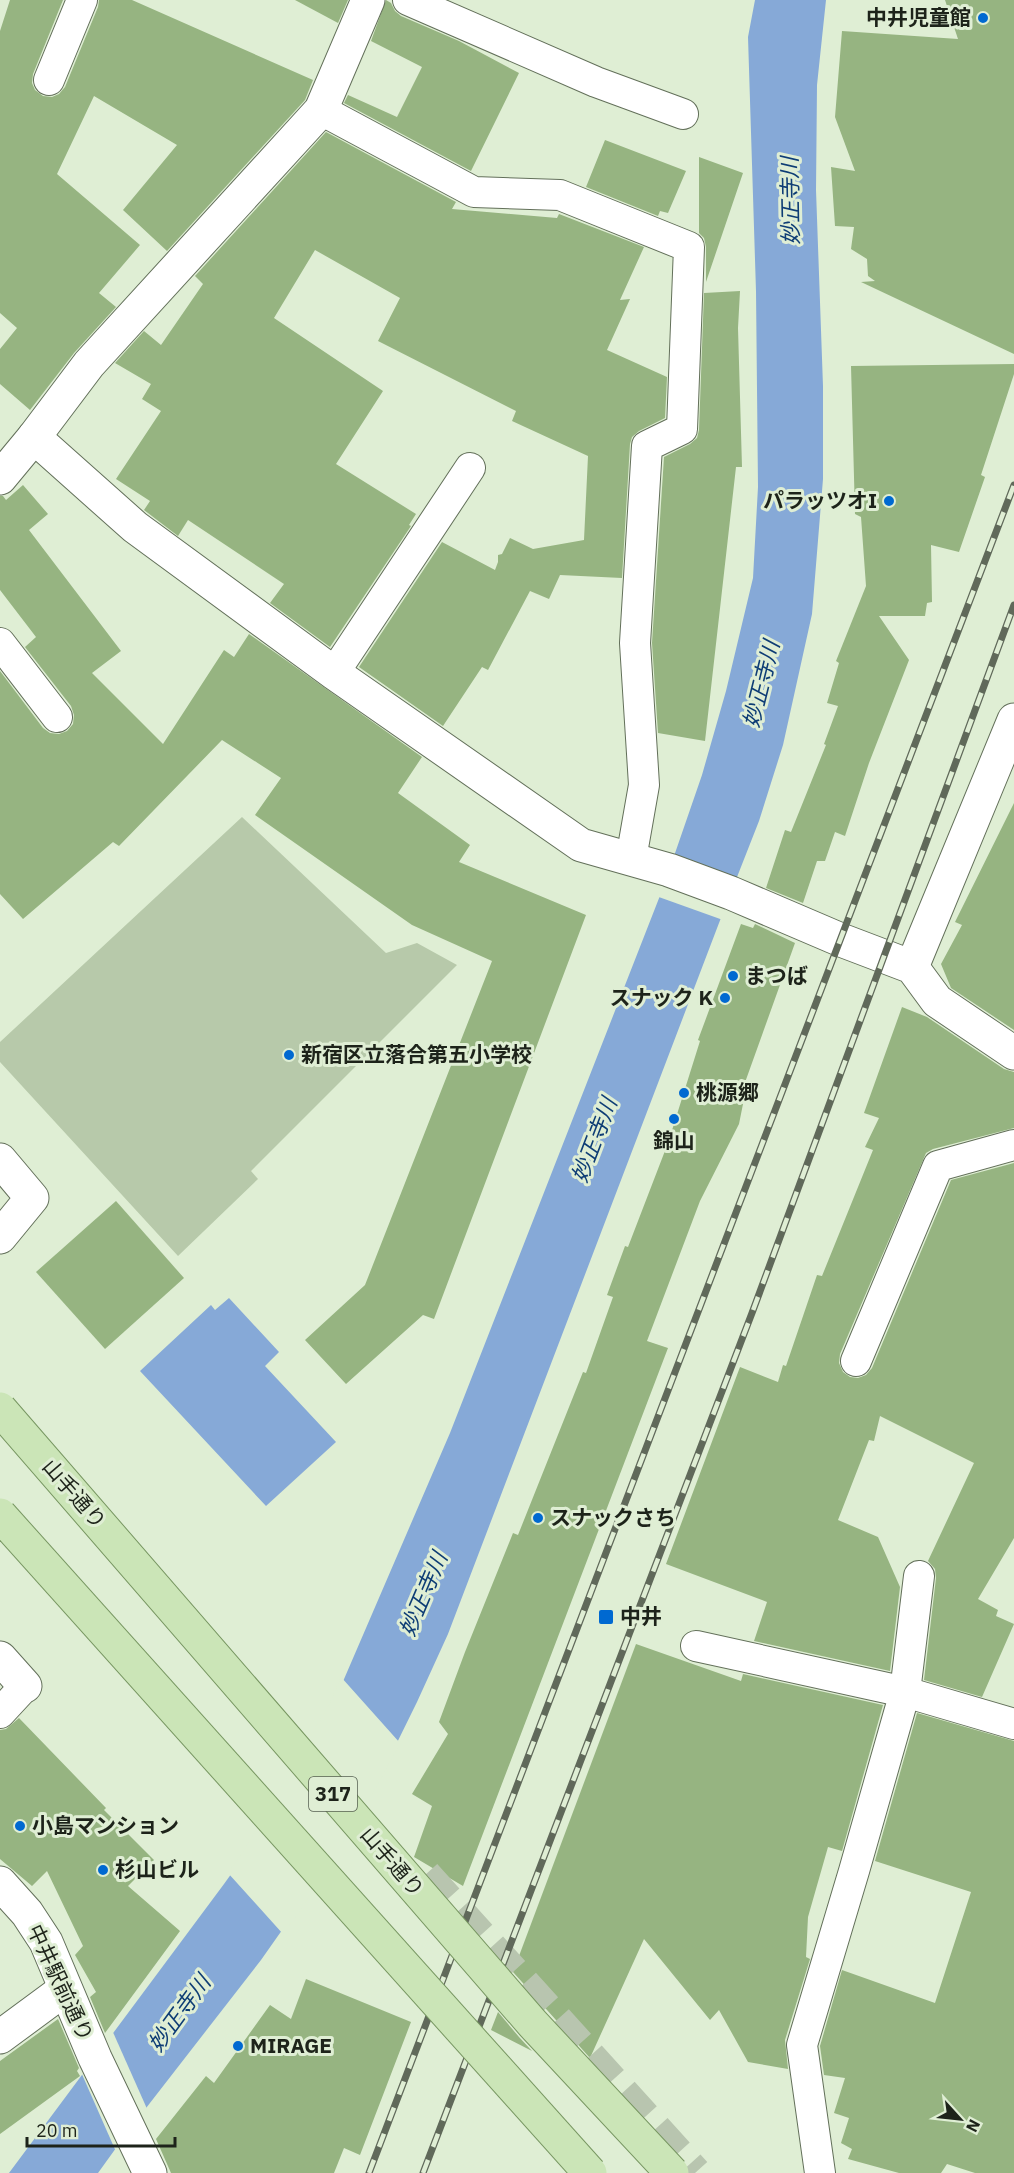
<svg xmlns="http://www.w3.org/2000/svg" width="1014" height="2173" viewBox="0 0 1014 2173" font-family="'IBM Plex Sans','Noto Sans JP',sans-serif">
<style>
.green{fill:#b7c9aa}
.water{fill:#86a9d7}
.pier{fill:#dfeed4}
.building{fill:#96b481}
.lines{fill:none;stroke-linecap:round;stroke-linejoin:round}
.highway-tunnel{stroke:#b8c5af;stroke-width:33;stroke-dasharray:33 16;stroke-linecap:butt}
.lane-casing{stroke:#63705a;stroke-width:32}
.street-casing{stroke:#63705a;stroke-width:35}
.lane{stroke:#fff;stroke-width:30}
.street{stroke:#fff;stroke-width:33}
.rail-casing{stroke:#60695a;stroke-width:7}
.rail{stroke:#dfeed4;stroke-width:4.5;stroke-dasharray:14;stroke-linecap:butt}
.primary-bridge-casing{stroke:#779661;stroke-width:35;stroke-linecap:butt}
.primary-bridge{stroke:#cbe5b7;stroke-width:33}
.poi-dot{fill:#0069d1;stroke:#dfeed4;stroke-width:2}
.labels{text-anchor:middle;stroke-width:6;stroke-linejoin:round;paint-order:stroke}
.shield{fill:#dfeed4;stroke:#576052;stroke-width:1.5}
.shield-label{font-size:20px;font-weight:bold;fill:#1d231a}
.poi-label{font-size:21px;font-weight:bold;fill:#1d231a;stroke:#dfeed4;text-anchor:start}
.street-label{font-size:21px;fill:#1d231a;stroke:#dfeed4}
.water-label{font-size:22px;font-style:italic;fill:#0e3d75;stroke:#dfeed4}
</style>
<rect width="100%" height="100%" fill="#dfeed4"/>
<path class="green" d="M242 817 386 953 417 943 457 965 251 1171 258 1179 178 1256 0 1062V1042Z"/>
<g class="water">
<path d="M755 0H826L817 85 816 190 823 386V479L812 614 783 745 759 821 719 923 448 1634 417 1702 388 1761 299 1906 261 1960 129 2130 98 2173H9L224 1884 247 1852 332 1707 450 1433 663 888 702 775 726 691 753 578 758 487 756 291 748 37Z"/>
<path d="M229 1298 279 1352 265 1366 336 1442 266 1506 140 1371 211 1305 215 1310Z"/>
</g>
<g class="pier">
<path d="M671 854 740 880 723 920 656 896Z"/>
<path d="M341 1677 400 1743 370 1799 302 1908 283 1934 228 1873 244 1850 329 1705Z"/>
<path d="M112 2030 148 2111 117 2154 81 2072Z"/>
</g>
<g class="building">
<path d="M10 0H63L33 74 32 83 35 90 43 96 52 97 59 94 65 87 98 7 99 0H132L313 80 305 100 167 251 123 210 177 145 94 96 57 174 140 245 99 293 116 307 74 353 30 410 0 384V349L17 328 0 313V31Z"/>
<path d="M295 0H348L338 23Z"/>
<path d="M386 0 391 3 395 11 401 16 459 41 519 73 471 171 344 103 348 95 397 117 422 67 371 41Z"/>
<path d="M945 0H1014V354L861 282 875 281 868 276 867 259 851 249 854 227 835 226 831 167 855 171 835 117 842 31 958 39Z"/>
<path d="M326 132 456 202 452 209 557 218 559 214 644 247 620 300 630 299 607 350 667 377 665 418 639 431 632 437 630 444 622 578 560 575 549 599 530 591 488 670 482 667 443 726 359 667 442 542 495 570 498 562V555L502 554 510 538 533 549 584 540 588 456 512 421 516 411 378 341 400 298 315 250 274 318 383 391 336 464 416 514 409 525 411 526 330 647 270 603 284 584 188 520 178 536 144 510 150 501 116 479 161 411 142 399 151 384 115 363 144 331 161 345 203 284 195 276Z"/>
<path d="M605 140 686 171 668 213 660 211 658 216 586 187Z"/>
<path d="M699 157 743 173 706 282V247L704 238 699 233Z"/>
<path d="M740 291 738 328 742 467H736L705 741 658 733 652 643 664 457 690 444 697 438 699 430 704 293Z"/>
<path d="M1014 364V374L981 475 985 477 959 552 931 545 932 602 927 603 925 616H879L909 660 869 763 845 836 835 832 825 861H817L803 903 766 888 785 830 791 832 826 745 824 744 838 706 827 703 839 663 836 661 866 586 861 517 855 514 851 366Z"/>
<path d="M23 485 48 514 29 530 121 651 92 673 163 744 224 650 234 657 249 634 422 757 398 793 470 845 459 862 586 915 434 1319 423 1315 346 1384 305 1340 365 1285 492 961 412 925 255 815 281 778 222 740 119 846 113 842 23 919 0 894V671L43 728 50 733 59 734 67 731 73 724 74 715 71 706 25 647 36 637 0 590V496H3L6 500Z"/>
<path d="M1014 803V1030L951 988 941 964 962 925 955 922Z"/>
<path d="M741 924 753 928 755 924 795 943 738 1102 743 1104 739 1124 700 1201 647 1341 668 1348 463 1886 414 1857 432 1806 412 1794 448 1734 439 1722 465 1652 513 1533 518 1535 583 1372 586 1373 613 1297 607 1295 625 1246 628 1247 668 1143 700 1041 698 1040Z"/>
<path d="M902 1007 927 1017 1004 1069 1014 1072V1128L933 1149 926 1153 840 1354 839 1363 843 1372 850 1377 858 1378 866 1375 872 1368 951 1180 1014 1163V1538L978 1599 998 1610 996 1616 1014 1624 982 1697 924 1680 936 1578 935 1569 928 1561 974 1463 880 1416 874 1441 869 1440 838 1520 878 1537 900 1587 890 1671 754 1641 767 1602 666 1564 740 1367 778 1382 783 1365 786 1366 817 1275 822 1276 873 1150 865 1147 879 1118 864 1113Z"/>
<path d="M116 1201 184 1278 105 1349 36 1272Z"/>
<path d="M636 1644 741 1681 743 1674 883 1705 842 1851 828 1847 808 1917 806 1957 810 1959 785 2040 788 2069 748 2062 719 2010 710 2020 644 1939 590 2058 513 1972Z"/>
<path d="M917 1713 1014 1741V2173H975L947 2164 941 2173H899L848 2159 852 2149 841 2143 849 2118 834 2113 845 2078 824 2075 820 2046 842 1970 935 2003 971 1892 875 1861Z"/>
<path d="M19 1718 106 1808 104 1810 154 1860 128 1886 180 1931 105 2033 90 1997 96 1992 75 1955 83 1946 47 1871 32 1886 0 1859V1730L6 1729Z"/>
<path d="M306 1979 411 2022 360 2155 344 2148 334 2173H171L156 2139 206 2076 214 2083 270 2005 291 2019Z"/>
<path d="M498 2012 519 2037 532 2051 491 2030Z"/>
<path d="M58 2019 79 2068 77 2071 80 2076 0 2134V2061Z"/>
</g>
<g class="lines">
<path class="highway-tunnel" d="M425 1875 695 2173"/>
<defs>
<g id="lane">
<path d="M408 0 596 82 683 114"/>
<path d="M49 80 82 0"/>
<path d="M321 110 474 192 560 195 689 247 682 429 647 446 635 643 644 785 631 859"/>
<path d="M0 643 57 717"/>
<path d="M334 673 470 468"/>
<path d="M856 1361 938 1166 1014 1145"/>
<path d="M696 1646 905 1692 1014 1724"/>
<path d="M0 1713 25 1686"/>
<path d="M820 2173 802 2045 854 1871 905 1692 919 1576"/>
</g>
<g id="street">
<path d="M34 437 135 527 334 673 581 845 669 870 731 893 841 940 912 967 937 1001 1014 1053"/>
<path d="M0 478 34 437 89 364 321 110 368 0"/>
<path d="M912 967 1014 720"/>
<path d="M0 1160 32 1198 0 1237"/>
<path d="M0 1658 25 1686"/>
<path d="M0 1883 27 1913 46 1942 95 2058 150 2173"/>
<path d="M0 2037 65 1989"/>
</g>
</defs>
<use href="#lane" class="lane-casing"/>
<use href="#street" class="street-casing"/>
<use href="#lane" class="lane"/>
<use href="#street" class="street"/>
<defs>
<g id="rail">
<path d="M369 2173 1014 485"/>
<path d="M423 2173 752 1313 1014 605"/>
</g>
</defs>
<use href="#rail" class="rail-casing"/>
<use href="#rail" class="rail"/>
<defs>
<g id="primary-bridge">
<path d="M0 1409 533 2024 672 2173"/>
<path d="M0 1515 590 2173"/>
</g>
</defs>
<use href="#primary-bridge" class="primary-bridge-casing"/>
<use href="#primary-bridge" class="primary-bridge"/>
</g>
<g class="poi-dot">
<circle cx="983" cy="18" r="6"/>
<circle cx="889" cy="501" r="6"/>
<circle cx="733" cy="976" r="6"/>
<circle cx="725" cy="998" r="6"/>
<circle cx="289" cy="1055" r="6"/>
<circle cx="684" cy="1093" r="6"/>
<circle cx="674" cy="1119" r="6"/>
<circle cx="538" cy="1518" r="6"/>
<rect x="598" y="1609" width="16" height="16" rx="3"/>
<circle cx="20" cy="1826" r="6"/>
<circle cx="103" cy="1870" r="6"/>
<circle cx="238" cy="2046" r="6"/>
</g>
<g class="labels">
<rect class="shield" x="309" y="1777" width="48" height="34" rx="4.5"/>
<g class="shield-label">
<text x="333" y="1801">317</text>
</g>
<g class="poi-label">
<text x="971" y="25" text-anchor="end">中井児童館</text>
<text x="877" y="508" text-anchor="end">パラッツオI</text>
<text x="745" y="983">まつば</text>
<text x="713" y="1005" text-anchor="end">スナック K</text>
<text x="301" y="1062">新宿区立落合第五小学校</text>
<text x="696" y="1100">桃源郷</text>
<text x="674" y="1148" text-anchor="middle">錦山</text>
<text x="550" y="1525">スナックさち</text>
<text x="620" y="1624">中井</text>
<text x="32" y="1833">小島マンション</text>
<text x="115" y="1877">杉山ビル</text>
<text x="250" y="2053">MIRAGE</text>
</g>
<g class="street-label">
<text transform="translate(74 1494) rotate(49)" y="7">山手通り</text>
<text transform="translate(392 1862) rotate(49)" y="7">山手通り</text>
<text transform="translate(60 1983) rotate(65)" y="7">中井駅前通り</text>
</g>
<g class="water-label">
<text transform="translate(790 201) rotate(-91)" y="8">妙正寺川</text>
<text transform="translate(761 684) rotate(-76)" y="8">妙正寺川</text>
<text transform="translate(594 1140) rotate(-69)" y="8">妙正寺川</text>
<text transform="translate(423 1594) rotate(-67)" y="8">妙正寺川</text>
<text transform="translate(179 2013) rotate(-54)" y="8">妙正寺川</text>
</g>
</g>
<g transform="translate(960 2119) rotate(117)" stroke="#dfeed4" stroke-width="4.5" paint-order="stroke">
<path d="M0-4.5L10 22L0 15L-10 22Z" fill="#1d231a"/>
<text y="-9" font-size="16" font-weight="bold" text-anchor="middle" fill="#1d231a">N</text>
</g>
<path d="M27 2137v9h148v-9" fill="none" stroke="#1d231a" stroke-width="3"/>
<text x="36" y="2137" font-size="18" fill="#1d231a" stroke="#dfeed4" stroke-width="4.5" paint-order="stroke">20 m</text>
</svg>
